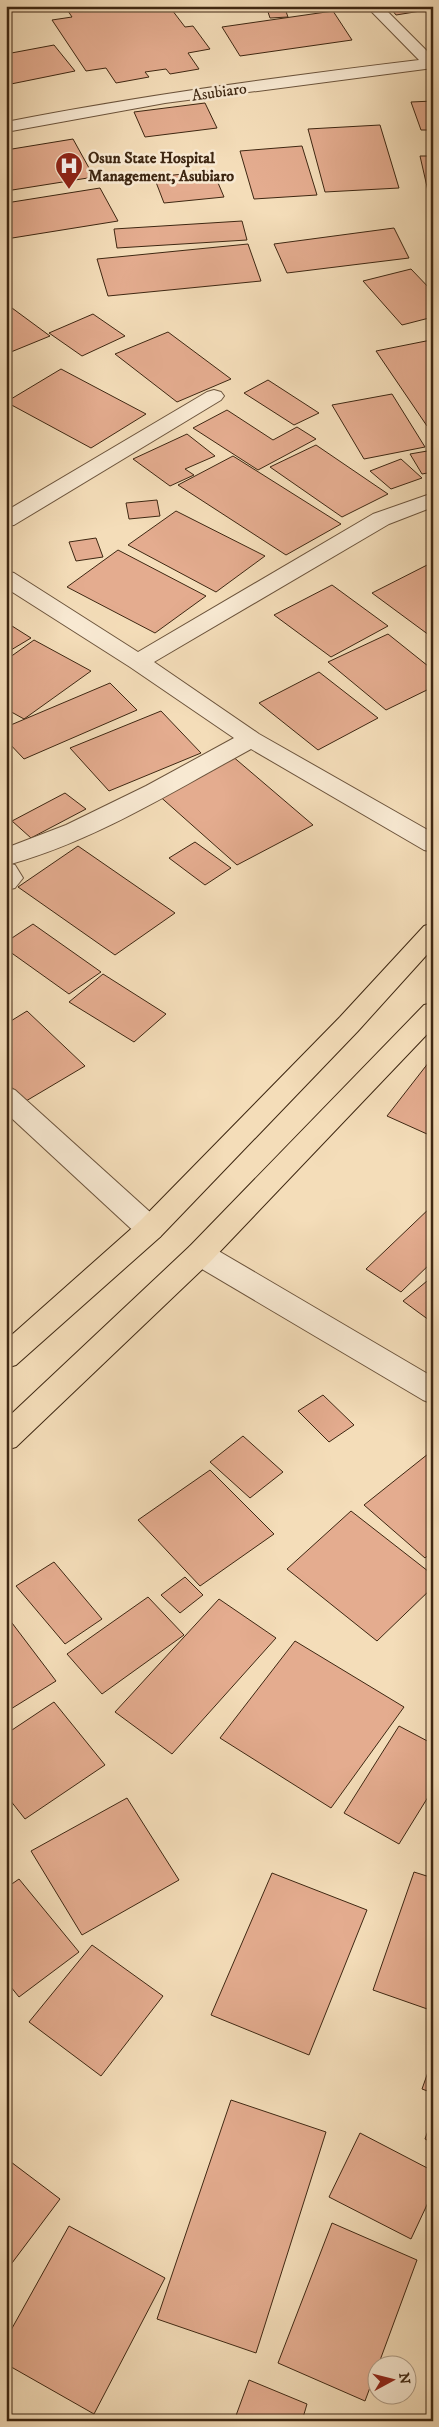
<svg xmlns="http://www.w3.org/2000/svg" width="439" height="2427" viewBox="0 0 439 2427" font-family="'IM FELL DW Pica',serif">
<style>
.building{fill:#e4ac8f;stroke:#3e2712}
.lines{fill:none;stroke-linecap:round;stroke-linejoin:round}
.service-casing{stroke:#6c543c;stroke-width:2}
.minor-casing{stroke:#6c543c;stroke-width:2}
.primary-casing{stroke:#3e2712;stroke-width:2}
.service{fill:#f8e9d2;fill-rule:evenodd}
.minor{fill:#f8e9d2;fill-rule:evenodd}
.primary{fill:#f4ddb9;fill-rule:evenodd}
.labels{text-anchor:middle;stroke-width:5;stroke-linejoin:round;paint-order:stroke}
.far-street-label{font-size:16px;fill:#3e2712;stroke:#f8e9d2}
.far-poi-label{font-size:16px;font-weight:bold;fill:#3e2712;stroke:#f8e9d2;text-anchor:start}
</style>
<rect width="100%" height="100%" fill="#f4ddb9"/>
<filter id="stains"><feTurbulence type="fractalNoise" baseFrequency=".004" numOctaves="4"/><feColorMatrix values="0 0 0 0 .2 0 0 0 0 .09 0 0 0 0 .02 0 0 0 .5 -.17"/></filter>
<radialGradient id="worn" r=".72"><stop offset=".6" stop-color="#630" stop-opacity="0"/><stop offset="1" stop-color="#630" stop-opacity=".3"/></radialGradient>
<g class="building">
<path d="M93 6H169L185 27 193 26 210 49 188 53 199 69 170 74 166 69 145 72 149 77 116 83 106 68 86 71 52 20 72 17 68 11Z"/>
<path d="M226 6H257L228 10Z"/>
<path d="M266 6H284L288 17 270 18Z"/>
<path d="M389 6H433V9L396 15Z"/>
<path d="M333 11 352 40 240 56 222 27Z"/>
<path d="M54 45 75 71 6 85V54Z"/>
<path d="M433 101V130H421L411 102Z"/>
<path d="M205 103 217 128 145 137 134 112Z"/>
<path d="M380 125 399 188 325 192 308 129Z"/>
<path d="M73 139 94 177 6 191V150Z"/>
<path d="M302 146 317 195 254 199 240 151Z"/>
<path d="M420 156H433V213Z"/>
<path d="M213 171 224 197 164 203 154 177Z"/>
<path d="M100 188 118 221 6 239V203Z"/>
<path d="M242 221 247 240 117 248 114 229Z"/>
<path d="M394 228 409 258 287 273 274 244Z"/>
<path d="M248 244 261 281 108 296 97 259Z"/>
<path d="M411 269 433 292V317L402 325 363 281Z"/>
<path d="M12 308 50 336 6 354V310Z"/>
<path d="M93 314 125 336 82 356 49 333Z"/>
<path d="M168 332 231 379 177 402 115 354Z"/>
<path d="M431 340 433 425 427 426 376 351Z"/>
<path d="M61 369 146 414 91 448 6 402Z"/>
<path d="M268 380 319 413 294 425 244 393Z"/>
<path d="M392 394 425 447 364 459 332 405Z"/>
<path d="M227 410 273 440 297 427 316 439 258 470 193 428Z"/>
<path d="M187 434 215 456 185 469 194 475 170 486 133 459Z"/>
<path d="M316 445 388 494 342 517 270 467Z"/>
<path d="M433 450V472L422 474 410 454Z"/>
<path d="M233 456 341 524 286 555 178 485Z"/>
<path d="M401 459 422 478 391 489 370 471Z"/>
<path d="M157 500 160 516 129 519 126 503Z"/>
<path d="M176 511 265 556 216 592 128 545Z"/>
<path d="M96 538 103 557 76 561 69 542Z"/>
<path d="M118 550 206 596 155 633 67 587Z"/>
<path d="M433 562V638L372 593Z"/>
<path d="M332 585 388 626 331 657 274 615Z"/>
<path d="M12 626 31 638 6 653V629Z"/>
<path d="M388 634 433 670V687L386 710 328 662Z"/>
<path d="M34 640 91 671 24 719 6 709V660Z"/>
<path d="M319 672 378 718 318 750 259 703Z"/>
<path d="M110 683 137 710 24 759 6 740V727Z"/>
<path d="M161 711 201 753 109 791 70 748Z"/>
<path d="M231 755 313 825 237 865 156 793Z"/>
<path d="M65 793 86 809 31 838 12 821Z"/>
<path d="M195 842 231 868 205 885 169 858Z"/>
<path d="M78 846 175 913 115 955 18 887Z"/>
<path d="M33 924 101 972 69 994 6 949V942Z"/>
<path d="M103 974 166 1014 134 1042 69 1002Z"/>
<path d="M27 1011 85 1066 26 1101 6 1082V1024Z"/>
<path d="M429 1062 433 1064V1126L427 1134 387 1116Z"/>
<path d="M433 1205V1261L401 1292 366 1269Z"/>
<path d="M433 1276V1323L403 1301Z"/>
<path d="M323 1395 354 1425 329 1442 298 1411Z"/>
<path d="M243 1436 283 1472 250 1498 210 1462Z"/>
<path d="M433 1450V1551L425 1558 364 1505Z"/>
<path d="M210 1470 274 1534 200 1586 138 1520Z"/>
<path d="M351 1511 433 1575V1587L377 1641 287 1569Z"/>
<path d="M54 1562 102 1619 65 1644 16 1586Z"/>
<path d="M185 1577 203 1595 180 1613 161 1595Z"/>
<path d="M148 1597 184 1635 102 1694 67 1654Z"/>
<path d="M219 1599 276 1638 172 1754 115 1712Z"/>
<path d="M9 1619 56 1681 6 1712V1620Z"/>
<path d="M295 1641 404 1707 331 1808 220 1738Z"/>
<path d="M54 1702 105 1765 25 1819 6 1795V1734Z"/>
<path d="M399 1726 433 1744V1789L399 1844 344 1813Z"/>
<path d="M127 1798 179 1880 82 1935 31 1851Z"/>
<path d="M414 1872 433 1878V2011L373 1990Z"/>
<path d="M272 1873 367 1910 309 2055 211 2015Z"/>
<path d="M19 1879 79 1952 19 1997 6 1981V1888Z"/>
<path d="M92 1945 163 1996 101 2076 29 2022Z"/>
<path d="M433 2058V2093L422 2089Z"/>
<path d="M231 2100 326 2132 256 2353 157 2319Z"/>
<path d="M433 2117V2143L425 2139Z"/>
<path d="M360 2133 433 2171V2192L411 2239 329 2197Z"/>
<path d="M11 2162 60 2199 6 2271V2169Z"/>
<path d="M332 2223 417 2260 365 2401 278 2363Z"/>
<path d="M69 2226 165 2278 94 2414 6 2364V2339Z"/>
<path d="M249 2380 307 2404 302 2421H234Z"/>
</g>
<g class="lines">
<defs>
<path id="service" d="M366 6H382L433 57V68L165 103 6 132V122C143 95 280 77 419 60Z"/>
<g id="minor">
<path d="M214 390 221 392 224 396 221 400 14 525 6 526V511L207 392Z"/>
<path d="M433 493V507L389 524 154 662 259 734 433 833V852L424 850 251 749C174 791 96 840 11 864L15 865 23 878 15 888 6 890V848L66 825 146 786 234 738 130 667 6 588V571L14 573 138 652 373 514Z"/>
<path d="M6 1087 15 1090 160 1221 164 1229 160 1237 150 1240 140 1237 6 1113Z"/>
<path d="M200 1243 210 1246 433 1377V1404L423 1400 190 1262 186 1254 190 1246Z"/>
</g>
<g id="primary">
<path d="M433 923V948L358 1031 160 1237 16 1365 6 1368V1340L140 1221 340 1017 424 926Z"/>
<path d="M433 1003V1028L210 1262 16 1447 6 1450V1419L190 1246 424 1005Z"/>
</g>
</defs>
<use href="#service" class="service-casing"/>
<use href="#minor" class="minor-casing"/>
<use href="#primary" class="primary-casing"/>
<use href="#service" class="service"/>
<use href="#minor" class="minor"/>
<use href="#primary" class="primary"/>
</g>
<defs>
<symbol id="hospital-pin" viewBox="-11 -11 22 30"><path d="M0 17L-7.5 6A9.5 9.5 0 1 1 7.5 6Z" fill="#8f2418" stroke="#f8e9d2"/><path d="M-5-5h3v3.5h4V-5h3V5h-3V1.5h-4V5h-3Z" fill="#fff"/></symbol>
</defs>
<g fill-rule="evenodd">
<use href="#hospital-pin" x="53" y="150" width="32" height="43"/>
</g>
<g class="labels">
<g class="far-street-label">
<text transform="translate(219 91) rotate(-8)" y="6">Asubiaro</text>
</g>
<g class="far-poi-label">
<text x="88" y="163">Osun State Hospital<tspan x="88" dy="18">Management, Asubiaro</tspan></text>
</g>
</g>
<rect width="439" height="2427" fill="none" stroke="#f4ddb9" stroke-width="25"/>
<rect x="8" y="8" width="424" height="2412" fill="none" stroke="#3e2712" stroke-width="2.5"/>
<rect x="12" y="12" width="414" height="2402" fill="none" stroke="#3e2712"/>
<g transform="translate(392 2380) rotate(83)"><circle r="24" fill="#f8e9d2" stroke="#ae9b85"/>
<path d="M0-4L9 19L0 12L-9 19Z" fill="#8f2418"/>
<text y="-8" font-size="14" font-weight="bold" text-anchor="middle" fill="#3e2712">N</text>
</g>
<rect width="100%" height="100%" filter="url(#stains)"/>
<rect width="100%" height="100%" fill="url(#worn)"/>
</svg>
